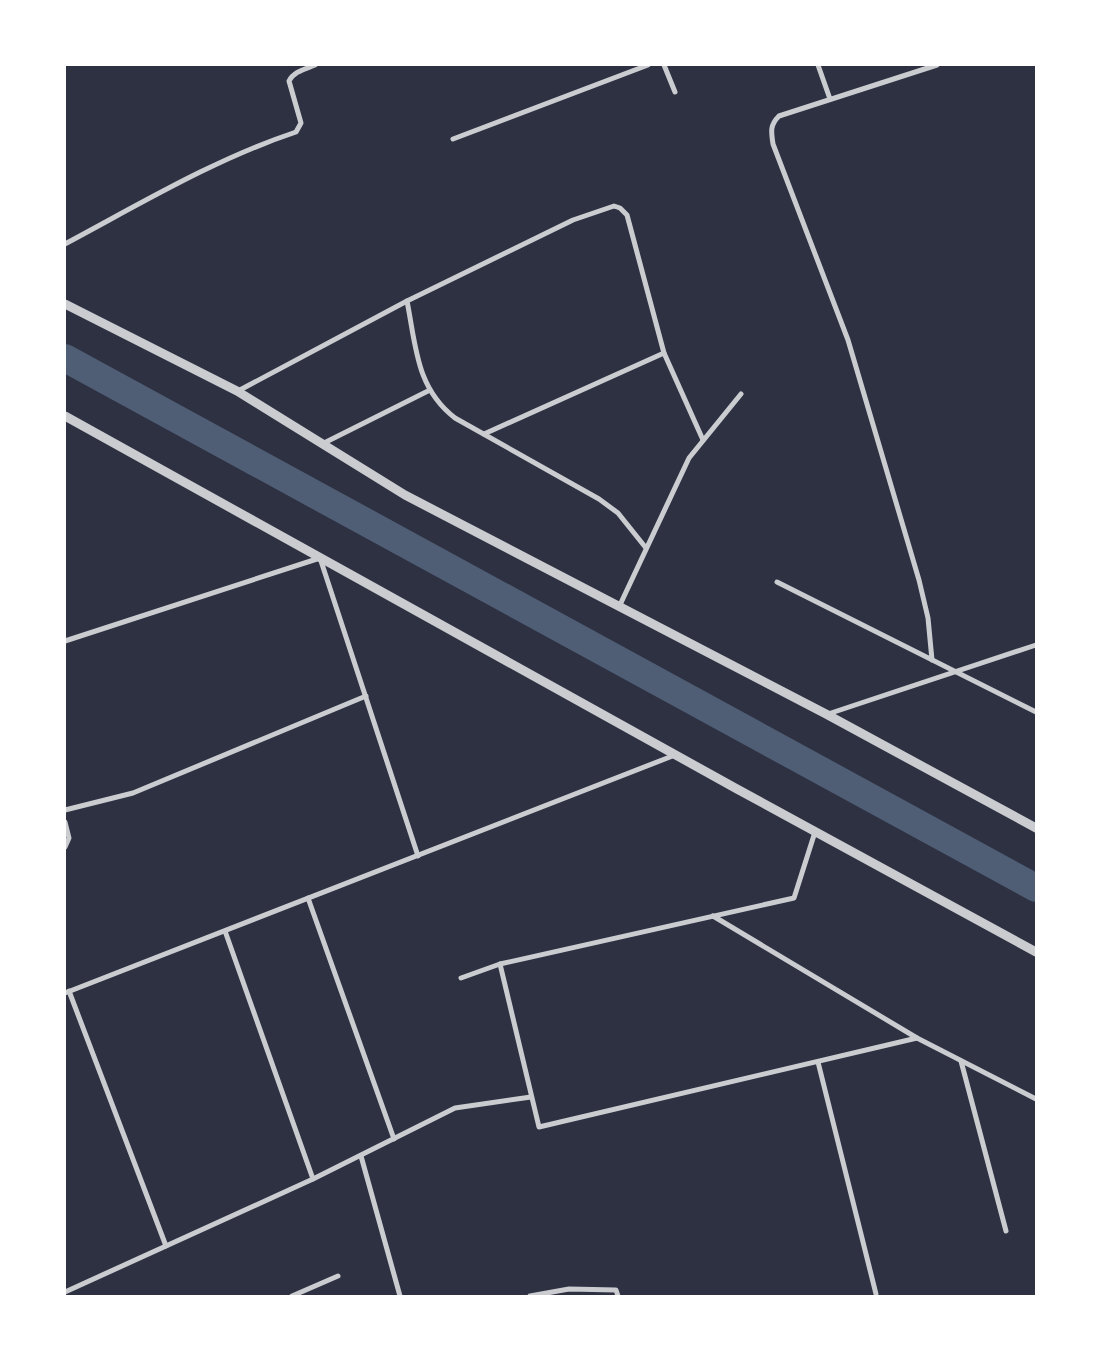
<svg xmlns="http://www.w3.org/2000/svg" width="1101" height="1361" viewBox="0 0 1101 1361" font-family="Barlow,sans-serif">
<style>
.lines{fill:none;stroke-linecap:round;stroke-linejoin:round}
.canal{stroke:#4f5d75;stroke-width:28}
.minor{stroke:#caccd0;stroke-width:5}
.tertiary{stroke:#caccd0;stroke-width:9}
</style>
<rect width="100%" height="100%" fill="#2d3142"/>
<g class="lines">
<path class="canal" d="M65 358 1036 888"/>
<g class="minor">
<path d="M664 65 675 92"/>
<path d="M818 65 830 99"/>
<path d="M453 139 648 65"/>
<path d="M65 244C140 204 215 159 296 132L301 123 289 81C294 71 306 69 315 65"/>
<path d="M407 301C416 346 416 388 455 418L599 499 618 513 646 548"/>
<path d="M238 391 407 301 573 220 614 206 620 208 627 215 664 353 703 440"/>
<path d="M484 434 664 353"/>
<path d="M322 444 428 391"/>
<path d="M777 582 1036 712"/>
<path d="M619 607 689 458 741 394"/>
<path d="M65 641 320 558 418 856"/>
<path d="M932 660 928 618 919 580 848 340 773 144C771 131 770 125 779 116L937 65"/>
<path d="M828 714 1036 645"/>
<path d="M65 810 133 793 366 696"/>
<path d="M65 822 69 838 65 847"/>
<path d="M308 898 394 1139"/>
<path d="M713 916 917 1038 1036 1099"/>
<path d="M225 931 313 1179"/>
<path d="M500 964 539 1127 917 1038"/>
<path d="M461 978 500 964 794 898 815 832"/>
<path d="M69 991 166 1246"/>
<path d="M65 993 675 755"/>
<path d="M961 1061 1006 1231"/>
<path d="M818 1062 876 1294"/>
<path d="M361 1156 400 1296"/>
<path d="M65 1292 313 1179 455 1108 531 1097"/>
<path d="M292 1296 338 1276"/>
<path d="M530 1296 569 1289 616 1290 618 1296"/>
</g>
<g class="tertiary">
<path d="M65 304 237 391 405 495 826 714 1036 828"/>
<path d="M65 416 737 789 1036 952"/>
</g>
</g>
<rect width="1101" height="1361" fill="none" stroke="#ffffff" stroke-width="132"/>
</svg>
